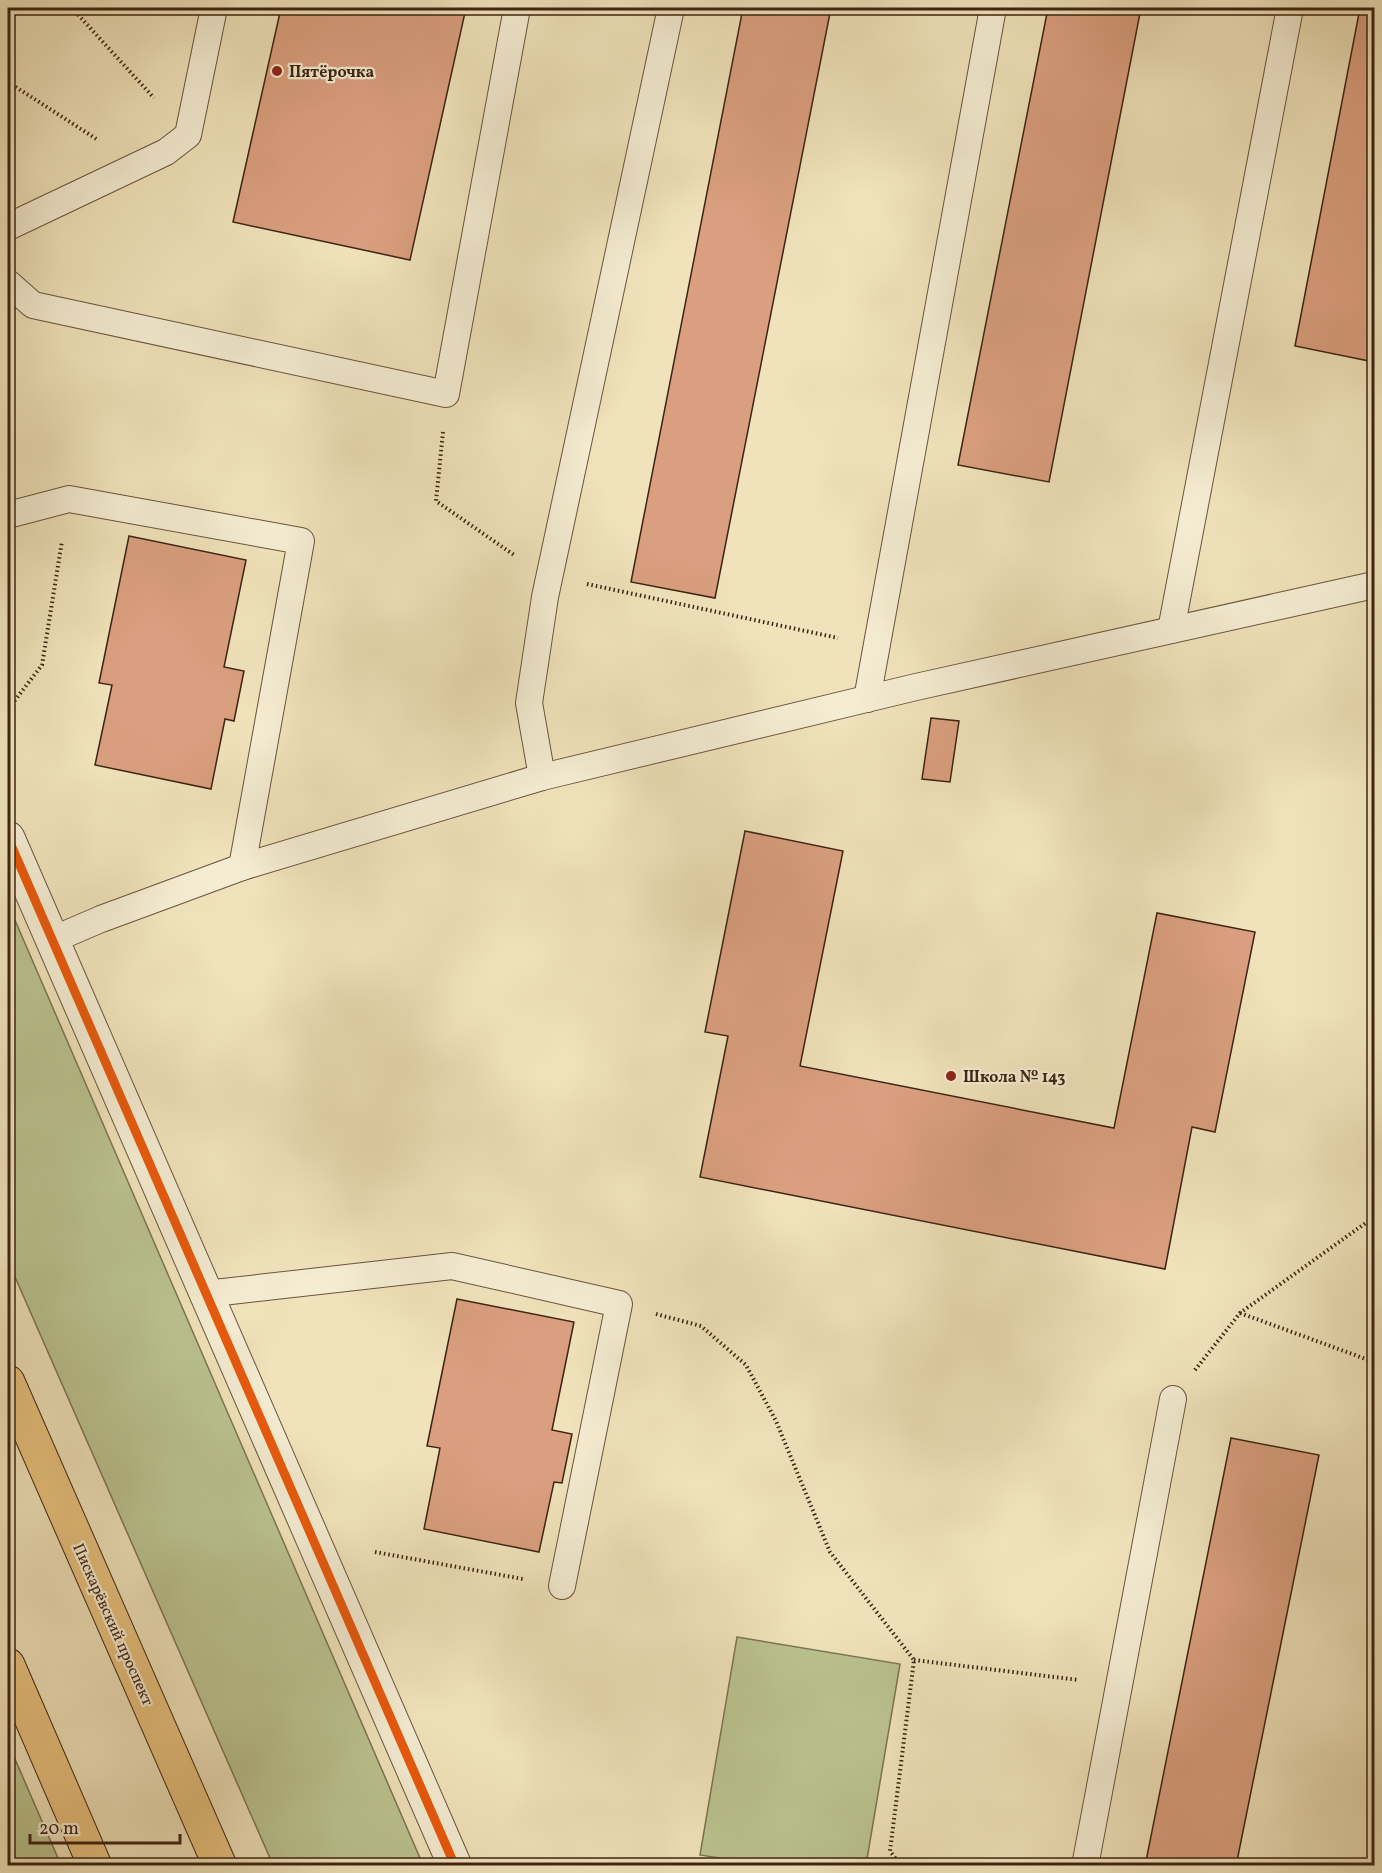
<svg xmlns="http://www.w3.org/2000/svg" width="1382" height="1873" viewBox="0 0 1382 1873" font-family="Vollkorn,serif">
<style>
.green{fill:#bac390;stroke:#7c7452;stroke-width:1.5}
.building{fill:#da9f80;stroke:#3d2413;stroke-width:1.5}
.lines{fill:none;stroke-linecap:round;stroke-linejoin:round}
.lane-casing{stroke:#6a543d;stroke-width:28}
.street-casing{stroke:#6a543d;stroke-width:35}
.primary-casing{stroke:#3d2413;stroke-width:35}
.path{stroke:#3d2413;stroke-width:4;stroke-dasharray:1.5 3;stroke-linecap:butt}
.lane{stroke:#f5edd3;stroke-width:26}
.street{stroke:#f5edd3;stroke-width:33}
.primary{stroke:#e8c27e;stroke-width:33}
.cycleway-casing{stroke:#f5edd3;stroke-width:13}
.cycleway{stroke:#e8590c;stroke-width:9}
.poi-dot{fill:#8f2418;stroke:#f5edd3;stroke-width:2}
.labels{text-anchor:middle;stroke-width:4.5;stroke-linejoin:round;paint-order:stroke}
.poi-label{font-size:16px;font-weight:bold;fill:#3d2413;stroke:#f5edd3;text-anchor:start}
.street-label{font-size:16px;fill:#3d2413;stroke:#f5edd3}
</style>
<rect width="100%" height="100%" fill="#f0e3bb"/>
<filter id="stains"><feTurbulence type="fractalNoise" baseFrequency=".00333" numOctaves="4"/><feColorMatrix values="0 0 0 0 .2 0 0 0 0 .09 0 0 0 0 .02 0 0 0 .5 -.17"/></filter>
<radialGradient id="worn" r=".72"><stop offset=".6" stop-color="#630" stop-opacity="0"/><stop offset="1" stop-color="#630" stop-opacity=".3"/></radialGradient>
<g class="green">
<path d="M8 904 423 1865H273L8 1261Z"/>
<path d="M737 1637 900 1664 866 1865H763L700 1855Z"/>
<path d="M8 1743 61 1865H8Z"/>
</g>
<g class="building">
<path d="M281 8H466L410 260 233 222Z"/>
<path d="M743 8H831L715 598 631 582Z"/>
<path d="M1048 8H1141L1049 482 958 465Z"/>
<path d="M1360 8H1374V362L1295 346Z"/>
<path d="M129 536 246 560 224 667 244 671 234 721 225 719 211 789 95 765 112 685 99 683Z"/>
<path d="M931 718 959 721 950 782 922 779Z"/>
<path d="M745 831 843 851 800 1066 1114 1128 1157 913 1255 932 1215 1132 1192 1127 1165 1269 700 1177 728 1036 705 1032Z"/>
<path d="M457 1299 574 1322 552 1430 572 1434 562 1483 554 1482 539 1552 424 1529 440 1448 427 1446Z"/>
<path d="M1231 1438 1319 1455 1236 1866H1145Z"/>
</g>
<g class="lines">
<defs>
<g id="lane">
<path d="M8 227 166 152 188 135 214 8"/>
<path d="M8 283 33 305 446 394 517 8"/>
<path d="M8 515 69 499 301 541 242 867"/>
<path d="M1171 630 1290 8"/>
<path d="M867 699 993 8"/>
<path d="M542 777 529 703 545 597 671 8"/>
<path d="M52 940 101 919 242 867 542 777 916 687 1374 585"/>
<path d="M205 1294 452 1266 619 1304 562 1586"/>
<path d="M1085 1866 1173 1399"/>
</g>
<path id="street" d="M8 838 455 1866"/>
<g id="primary">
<path d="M8 1382 220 1866"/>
<path d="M8 1665 95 1866"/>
</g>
</defs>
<use href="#lane" class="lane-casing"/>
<use href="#street" class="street-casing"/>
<use href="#primary" class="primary-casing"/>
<g class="path">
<path d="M72 8 154 98"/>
<path d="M8 82 98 140"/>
<path d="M443 432 436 501 514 555"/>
<path d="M587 584 838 638"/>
<path d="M9 708 42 665 62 541"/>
<path d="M1240 1313 1374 1362"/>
<path d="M656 1314 701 1326 746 1365 776 1421 830 1552 914 1660 890 1851 901 1866"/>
<path d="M1195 1370 1240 1313 1374 1217"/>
<path d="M375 1552 523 1579"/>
<path d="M914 1660 1079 1680"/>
</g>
<use href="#lane" class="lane"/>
<use href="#street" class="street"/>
<use href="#primary" class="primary"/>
<defs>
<path id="cycleway" d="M8 838 455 1866"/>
</defs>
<use href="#cycleway" class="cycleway-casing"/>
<use href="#cycleway" class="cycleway"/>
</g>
<g class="poi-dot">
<circle cx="277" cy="71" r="6"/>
<circle cx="951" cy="1076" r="6"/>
</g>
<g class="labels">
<g class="poi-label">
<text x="289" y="77">Пятёрочка</text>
<text x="963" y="1082">Школа № 143</text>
</g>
<g class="street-label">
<text transform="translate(114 1624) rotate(66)" y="6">Пискарёвский проспект</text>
</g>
</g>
<rect width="1382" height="1873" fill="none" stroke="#f0e3bb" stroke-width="30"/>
<rect x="9" y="9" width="1364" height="1855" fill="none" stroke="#3d2413" stroke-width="3"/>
<rect x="15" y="15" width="1352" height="1843" fill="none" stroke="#3d2413" stroke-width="1.5"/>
<path d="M30 1834v9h150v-9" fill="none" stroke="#3d2413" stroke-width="3"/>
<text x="39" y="1834" font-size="18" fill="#3d2413" stroke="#f5edd3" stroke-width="4.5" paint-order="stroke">20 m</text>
<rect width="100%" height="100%" filter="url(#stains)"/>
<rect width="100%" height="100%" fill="url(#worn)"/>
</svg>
